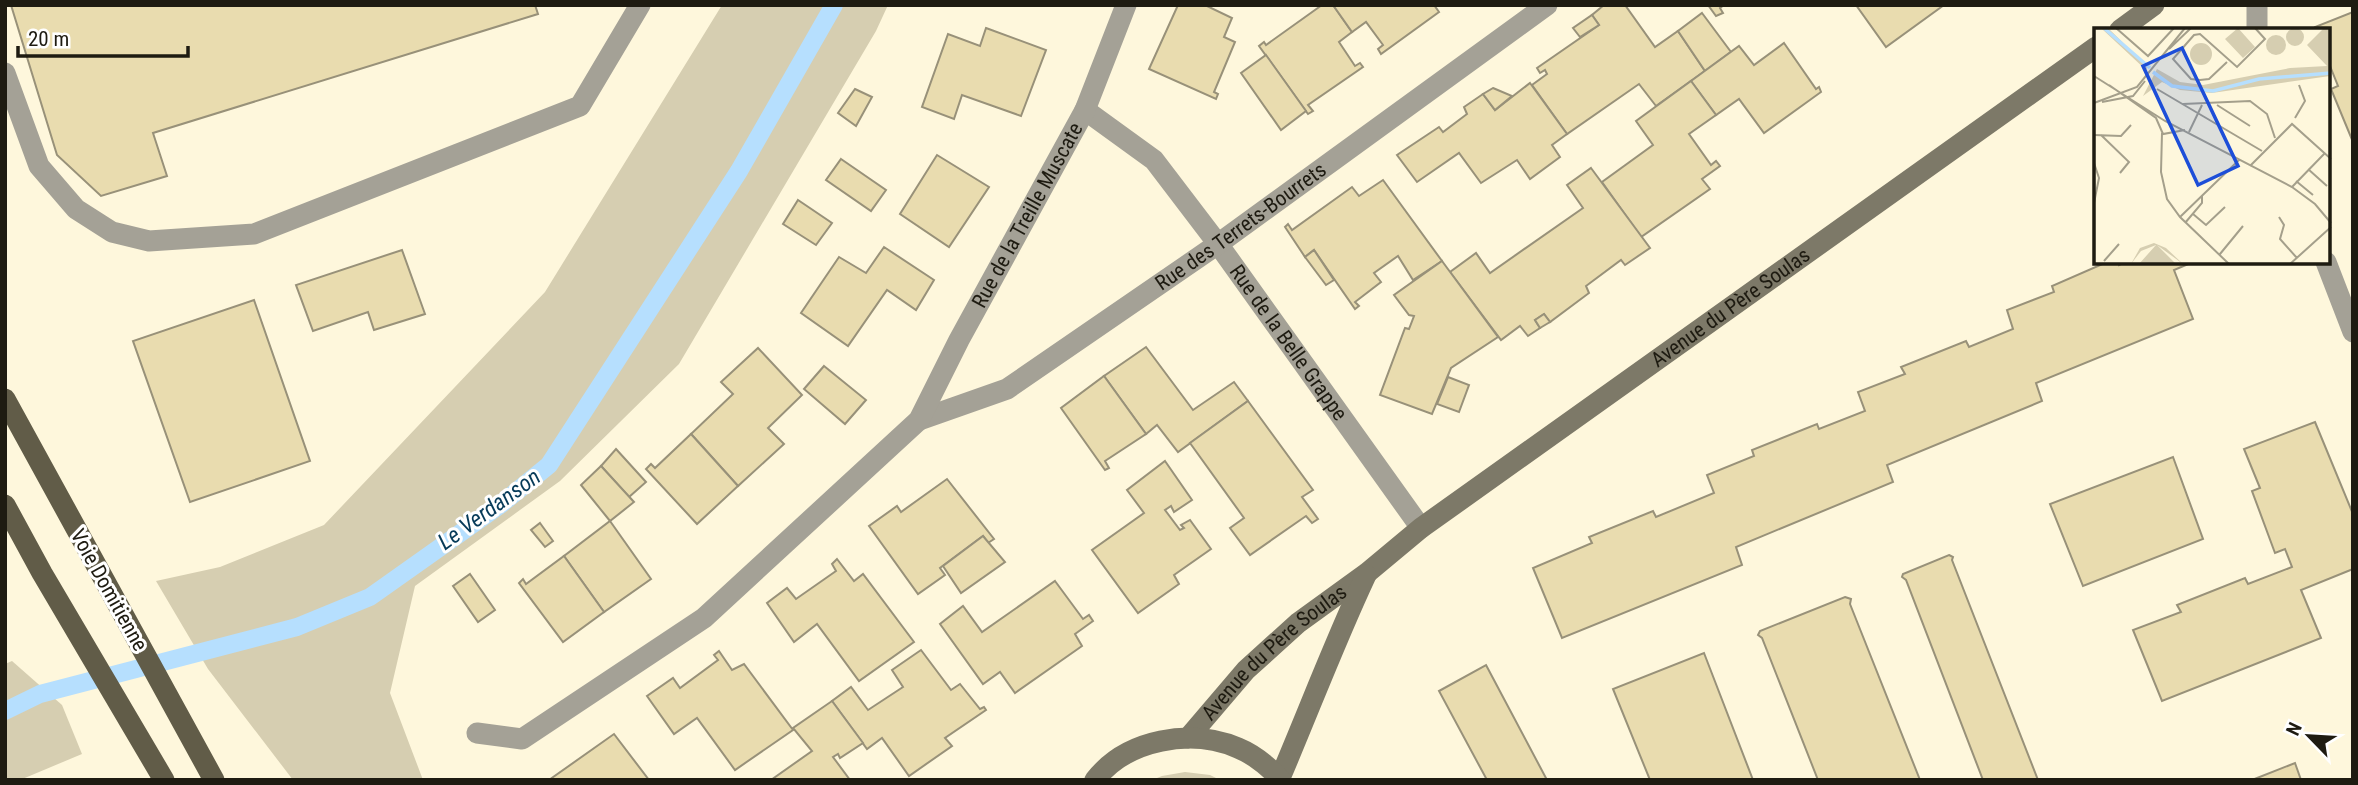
<svg xmlns="http://www.w3.org/2000/svg" width="2358" height="785" viewBox="0 0 2358 785" font-family="'Roboto Condensed',sans-serif">
<style>
.green{fill:#d6ceb1}
.lines{fill:none;stroke-linecap:round;stroke-linejoin:round}
.stream{stroke:#b6dffe;stroke-width:18}
.building{fill:#e9dcaf;stroke:#989179;stroke-width:2}
.lane{stroke:#a4a196;stroke-width:21}
.street{stroke:#a4a196;stroke-width:21}
.secondary{stroke:#7d7968;stroke-width:21}
.primary{stroke:#615c48;stroke-width:21}
.labels{text-anchor:middle;stroke-width:6;stroke-linejoin:round;paint-order:stroke}
.street-label{font-size:21px;fill:#1e1b11;stroke:#fff}
.water-label{font-size:23px;font-style:italic;fill:#063a58;stroke:#fff}
.inset-river{fill:none;stroke:#b6dffe;stroke-width:3.5}
.inset-road{fill:none;stroke:#a49f8b;stroke-width:2}
.view{fill:#1d4ed8;fill-opacity:0.15;stroke:#1d4ed8;stroke-width:3.5}
.inset-edge{fill:none;stroke:#1e1b11;stroke-width:3.5}
</style>
<rect width="100%" height="100%" fill="#fef7dc"/>
<g class="green">
<path d="M722 5H888L876 31 679 364 560 481 415 586 390 693 423 780H293L208 669 156 581 220 567 324 525 545 292Z"/>
<path d="M12 661 62 705 82 754 20 780H5V664Z"/>
<path d="M1185 772 1210 775 1220 780H1152L1162 776Z"/>
</g>
<g class="lines">
<path class="stream" d="M5 711 40 694 297 627 370 597 500 505 549 465 739 171 834 5"/>
</g>
<g class="building">
<path d="M11 5H535L538 14 153 133 167 176 101 196 57 155Z"/>
<path d="M1178 5H1205L1232 18 1224 37 1235 42 1214 92 1218 94 1216 99 1149 69Z"/>
<path d="M1322 5H1333L1352 32 1339 42 1355 66 1360 63 1363 67 1308 105 1313 111 1308 114 1259 46 1264 42 1266 45Z"/>
<path d="M1333 5H1434L1439 12 1381 54 1378 49 1383 45 1366 22 1352 32Z"/>
<path d="M1604 5H1625L1655 47 1678 31 1705 71 1656 106 1639 84 1567 134 1532 85 1547 74 1545 70 1540 73 1537 68 1599 25 1592 15Z"/>
<path d="M1708 5H1724L1720 8 1723 13 1716 16Z"/>
<path d="M1856 5H1944L1886 47Z"/>
<path d="M2353 12V142L2331 89 2338 86 2328 61V30H2316L2315 27Z"/>
<path d="M1702 13 1731 52 1705 71 1678 31Z"/>
<path d="M1592 15 1599 25 1580 37 1573 28Z"/>
<path d="M986 28 1046 50 1021 116 962 95 954 119 922 107 948 34 980 46Z"/>
<path d="M1784 43 1816 89 1819 87 1821 92 1764 133 1739 99 1716 115 1691 81 1739 46 1754 65Z"/>
<path d="M1266 55 1306 111 1281 130 1241 73Z"/>
<path d="M1691 81 1716 115 1689 134 1711 165 1716 161 1720 166 1702 179 1710 189 1641 237 1602 182 1653 145 1636 121Z"/>
<path d="M1530 83 1567 134 1552 145 1560 157 1530 179 1517 160 1481 183 1459 153 1417 182 1397 155 1439 127 1443 132 1467 114 1464 107 1483 94 1495 110Z"/>
<path d="M1493 88 1512 96 1495 110 1483 94Z"/>
<path d="M855 89 872 97 856 126 838 113Z"/>
<path d="M937 155 989 187 949 247 900 214Z"/>
<path d="M841 159 886 190 871 211 826 180Z"/>
<path d="M1591 168 1650 248 1625 265 1621 260 1586 286 1589 293 1550 322 1544 314 1535 320 1540 328 1528 336 1520 326 1501 340 1450 272 1476 253 1490 273 1583 208 1567 185Z"/>
<path d="M1383 180 1442 261 1413 280 1398 256 1374 273 1381 282 1355 302 1359 306 1355 309 1314 250 1305 257 1285 227 1288 224 1292 230 1352 187 1359 196Z"/>
<path d="M798 200 832 223 816 245 783 224Z"/>
<path d="M884 247 934 280 916 310 887 290 848 346 801 313 839 257 866 273Z"/>
<path d="M402 250 425 314 374 330 368 312 313 331 296 285Z"/>
<path d="M1314 250 1334 280 1326 285 1305 257Z"/>
<path d="M1442 261 1498 337 1451 368 1432 414 1380 395 1405 328 1409 329 1414 316 1409 315 1394 295Z"/>
<path d="M2107 262H2118L2119 265 2125 262H2193L2174 270 2193 319 2036 383 2042 401 1887 465 1893 482 1736 547 1742 565 1562 638 1533 568 1592 543 1589 537 1653 511 1656 517 1714 493 1707 475 1754 456 1752 450 1817 424 1819 429 1865 411 1858 392 1905 374 1901 367 1966 341 1969 347 2013 329 2007 310 2054 292 2052 286Z"/>
<path d="M254 300 310 461 190 502 133 341Z"/>
<path d="M1544 314 1550 322 1540 328 1535 320Z"/>
<path d="M1146 347 1193 410 1234 382 1248 401 1178 452 1157 425 1146 434 1104 376Z"/>
<path d="M758 348 802 395 768 428 784 444 738 486 691 434 733 394 721 382Z"/>
<path d="M824 366 866 400 845 424 804 389Z"/>
<path d="M1104 376 1146 434 1105 461 1109 468 1105 470 1061 408Z"/>
<path d="M1448 377 1469 385 1459 412 1437 404Z"/>
<path d="M1248 401 1313 490 1302 497 1318 519 1312 523 1306 516 1250 555 1230 528 1244 518 1190 443Z"/>
<path d="M2315 422 2353 514V569L2301 590 2321 638 2162 701 2133 630 2181 612 2177 605 2245 578 2248 584 2292 567 2285 549 2275 553 2252 491 2260 488 2244 449Z"/>
<path d="M691 434 738 486 697 524 646 469 651 464 655 468Z"/>
<path d="M616 449 646 482 629 497 601 466Z"/>
<path d="M2173 457 2203 539 2083 586 2050 504Z"/>
<path d="M1165 461 1192 500 1174 512 1171 506 1165 510 1180 530 1184 528 1181 525 1190 520 1211 549 1174 575 1179 584 1138 613 1092 550 1144 513 1127 490Z"/>
<path d="M601 466 634 502 610 521 581 485Z"/>
<path d="M947 479 994 539 988 543 983 536 940 568 945 575 918 594 869 526 897 506 901 512Z"/>
<path d="M610 521 651 579 604 612 564 556Z"/>
<path d="M540 523 553 541 545 547 531 530Z"/>
<path d="M983 536 1005 562 961 593 943 566Z"/>
<path d="M1949 555 1953 557 1952 560 2038 780H1983L1906 580 1902 577 1903 574Z"/>
<path d="M564 556 604 612 563 642 519 583 523 579 526 584Z"/>
<path d="M837 559 854 581 863 574 914 642 859 681 817 624 794 642 767 603 787 588 796 599 836 571 832 564Z"/>
<path d="M470 574 495 610 478 622 453 586Z"/>
<path d="M1055 581 1083 619 1089 615 1093 621 1075 634 1082 646 1015 693 1000 672 983 684 940 624 963 606 982 632Z"/>
<path d="M1845 597 1851 599 1850 604 1920 780H1818L1762 638 1758 635 1760 631Z"/>
<path d="M921 650 951 690 960 684 980 709 984 707 986 710 945 738 952 746 909 776 882 738 867 749 832 701 851 687 868 710 903 687 892 670Z"/>
<path d="M719 651 732 670 744 664 793 730 735 770 697 718 674 734 647 696 673 678 680 688 718 660 714 655Z"/>
<path d="M1704 653 1753 780H1650L1613 689Z"/>
<path d="M1486 665 1547 780H1487L1439 691Z"/>
<path d="M832 701 863 743 840 758 838 754 833 757 850 780H771L812 751 793 728Z"/>
<path d="M614 734 649 780H549Z"/>
<path d="M2295 763 2301 780H2252Z"/>
</g>
<g class="lines">
<path class="lane" d="M5 73 39 166 76 209 112 232 149 241 254 234 580 106 640 5"/>
<g class="street">
<path d="M2257 5V30"/>
<path id="s1" d="M1085 110 1154 160 1218 244 1421 528"/>
<path d="M2326 262 2353 332"/>
<path id="s2" d="M919 420 1007 389 1218 244 1547 5"/>
<path id="s3" d="M477 733 522 739 704 618 919 420 959 340 1085 110 1126 5"/>
</g>
<g class="secondary">
<path d="M2120 30 2154 5"/>
<path id="s4" d="M1188 738 1246 670 1298 623 1367 573 1421 528 2096 47"/>
<path d="M1280 778C1309 710 1335 641 1366 575"/>
<path d="M1095 780C1127 739 1191 728 1238 748 1255 755 1269 767 1281 780"/>
</g>
<g class="primary">
<path d="M5 399 214 780"/>
<path d="M5 505 42 573 164 780"/>
</g>
</g>
<g class="labels">
<g class="street-label">
<text dy="7" stroke="none"><textPath href="#s3" startOffset="788">Rue de la Treille Muscate</textPath></text>
<text dy="7" stroke="none"><textPath href="#s2" startOffset="378">Rue des Terrets-Bourrets</textPath></text>
<text dy="7" stroke="none"><textPath href="#s4" startOffset="695">Avenue du Père Soulas</textPath></text>
<text dy="7" stroke="none"><textPath href="#s1" startOffset="312">Rue de la Belle Grappe</textPath></text>
<text transform="translate(109 590) rotate(61)" y="7">Voie Domitienne</text>
<text dy="7" stroke="none"><textPath href="#s4" startOffset="122">Avenue du Père Soulas</textPath></text>
</g>
<g class="water-label">
<text transform="translate(489 509) rotate(-36)" y="8">Le Verdanson</text>
</g>
</g>
<g transform="translate(2094 28)">
<rect width="236" height="236" fill="#fef7dc"/>
<path d="M192 9a9 9 0 1 1 18 0a9 9 0 1 1-18 0ZM7 0H14L54 39 52 42ZM144 0 161 19 149 30 131 11ZM230 0H236V48L118 65 86 62 68 54 49 68 63 41 86 54 109 57 196 40 233 38 213 17ZM172 17a10 10 0 1 1 20 0a10 10 0 1 1-20 0ZM96 26a11 11 0 1 1 22 0a11 11 0 1 1-22 0ZM60 215 72 220 89 236 63 217 82 236H45L62 217 47 223 37 236 46 220Z" fill="#d6ceb1"/>
<path class="inset-river" d="M10 0 56 40M59 44 78 58 119 63 165 51 237 45"/>
<path class="inset-road" d="M22 0 54 28 80 0M75 21 97 0M133 34 115 51 106 52 97 51 79 31 100 7 106 6 143 39 171 11 161 0M0 48 71 93 198 159 221 176 237 195M15 57 62 90 69 106 91 102M63 61 168 123M8 74 39 68 51 53M0 75 43 59 91 0M89 76 156 73 173 86 181 110M123 77 156 98M201 90 211 73 205 57M95 104 108 77M68 105 67 144 73 171 86 189 135 236M0 107 27 108 37 97M7 107 35 134 26 145M0 135 5 150 0 175M156 138 198 96 237 131M214 141 233 158M202 153 219 167M198 159 231 125M99 186 112 197 131 179M86 189 145 132M185 189 190 197 186 211 203 230M91 195 108 175V168M126 226 149 198M10 233 25 216M196 236 237 199"/>
<path class="view" d="M88 20 144 138 104 157 49 38Z"/>
<rect width="236" height="236" class="inset-edge"/>
</g>
<rect width="2358" height="785" fill="none" stroke="#1e1b11" stroke-width="14"/>
<g transform="translate(2309 736) rotate(295)" stroke="#ffffff" stroke-width="5" paint-order="stroke">
<path d="M0-5L12 26L0 18L-12 26Z" fill="#1e1b11"/>
<text y="-10" font-size="19" font-weight="bold" text-anchor="middle" fill="#1e1b11">N</text>
</g>
<path d="M18 46v10h170v-10" fill="none" stroke="#1e1b11" stroke-width="3.5"/>
<text x="28" y="46" font-size="21" fill="#1e1b11" stroke="#ffffff" stroke-width="5" paint-order="stroke">20 m</text>
</svg>
